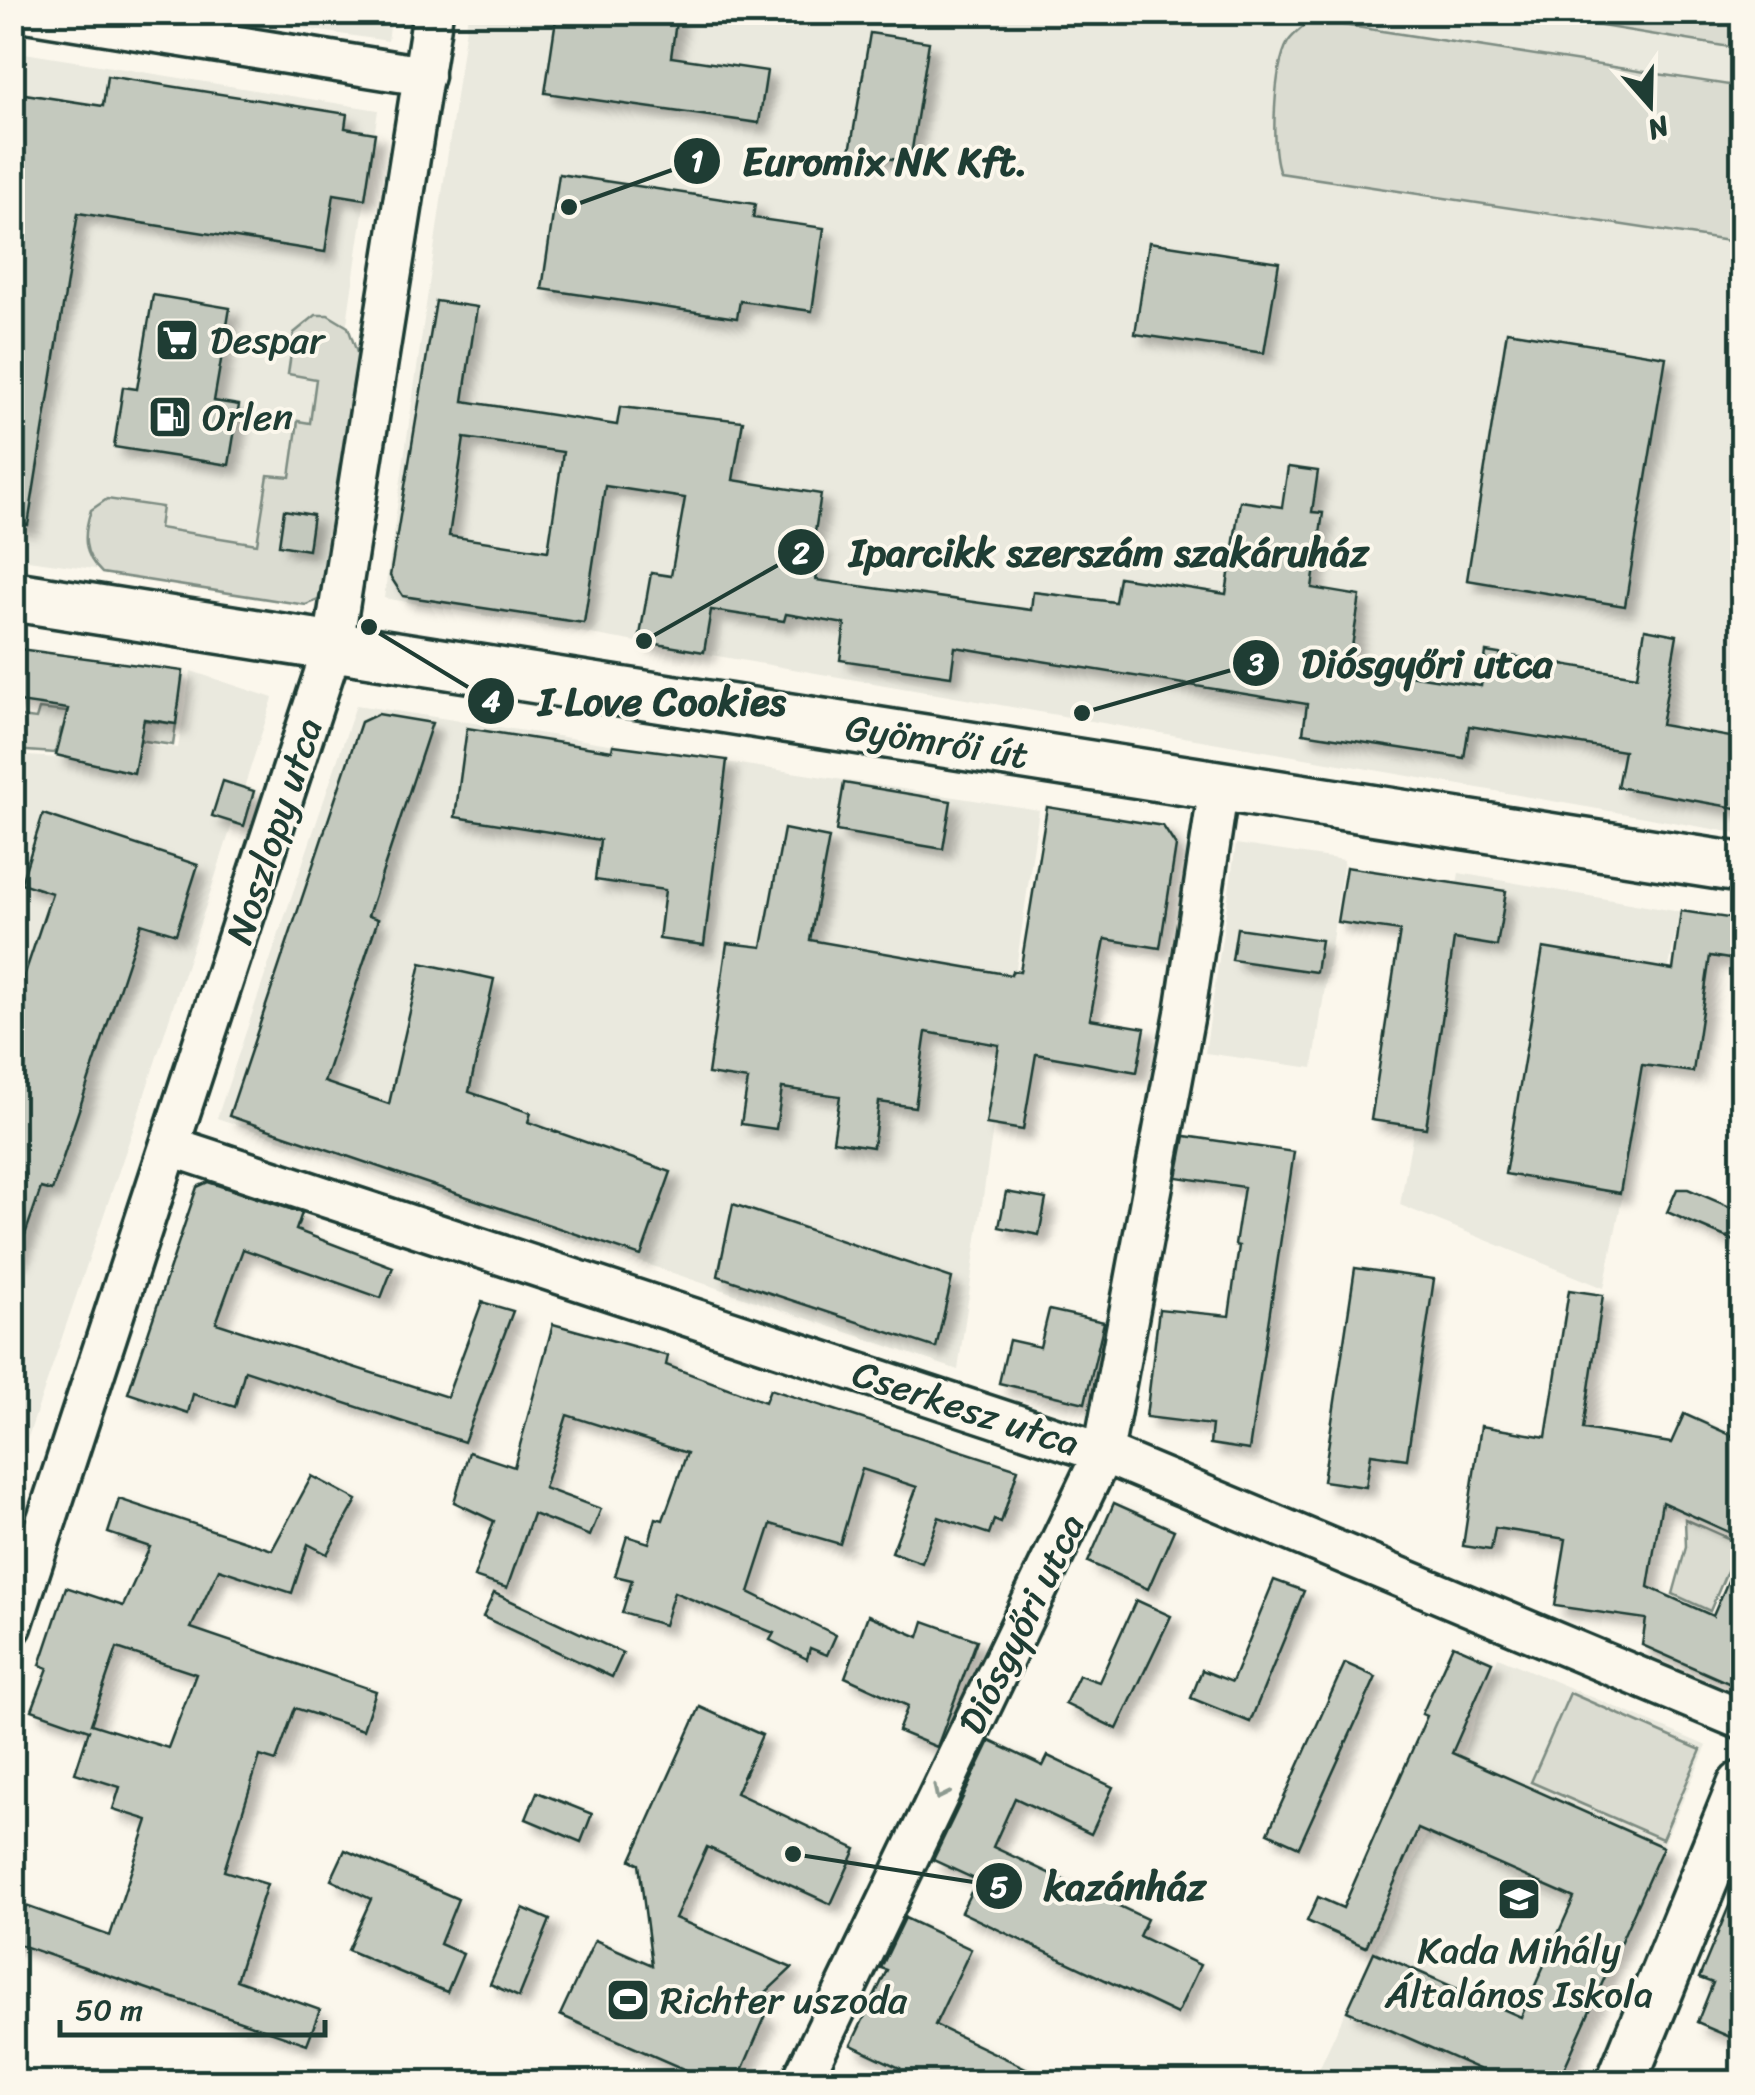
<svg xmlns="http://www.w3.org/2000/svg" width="1755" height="2095" viewBox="0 0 1755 2095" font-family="Sriracha,sans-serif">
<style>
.built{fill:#eae9de}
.green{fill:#dbdcd1;stroke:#7d8c82;stroke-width:2.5}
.building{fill:#c4c9be;stroke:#1f3d34;stroke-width:2.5;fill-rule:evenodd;filter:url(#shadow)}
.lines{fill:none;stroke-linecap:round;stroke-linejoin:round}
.minor-casing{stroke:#1f3d34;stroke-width:45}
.tertiary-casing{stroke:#1f3d34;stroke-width:55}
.minor{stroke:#fbf7ec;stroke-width:38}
.tertiary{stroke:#fbf7ec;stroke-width:48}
.oneway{stroke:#8d9a90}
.labels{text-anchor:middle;stroke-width:8;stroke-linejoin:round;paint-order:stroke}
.poi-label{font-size:38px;fill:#1f3d34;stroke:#fbf7ec;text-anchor:start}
.street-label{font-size:38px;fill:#1f3d34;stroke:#fbf7ec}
.leader{fill:none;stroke:#1f3d34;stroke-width:4}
.callout-dot{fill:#1f3d34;stroke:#fbf7ec;stroke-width:4}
.mark-label{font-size:30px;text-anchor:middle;font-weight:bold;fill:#fff}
.callout-label{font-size:40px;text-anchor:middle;font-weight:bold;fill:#1f3d34;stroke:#fbf7ec;stroke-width:8;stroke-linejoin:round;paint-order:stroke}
</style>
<defs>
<filter id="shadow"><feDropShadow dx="9" dy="9" stdDeviation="5" flood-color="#0004"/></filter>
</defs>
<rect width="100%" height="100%" fill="#fbf7ec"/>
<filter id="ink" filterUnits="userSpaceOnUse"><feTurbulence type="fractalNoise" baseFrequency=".01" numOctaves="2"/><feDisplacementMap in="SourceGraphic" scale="20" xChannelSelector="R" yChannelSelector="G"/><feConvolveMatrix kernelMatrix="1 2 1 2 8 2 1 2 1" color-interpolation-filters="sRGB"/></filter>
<g filter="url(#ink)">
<g class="built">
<path d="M197 13H392L388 41Z"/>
<path d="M468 13H1742V834L384 598Z"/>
<path d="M12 51 378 110 307 598 13 558Z"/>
<path d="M191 671 273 698 140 1109 13 1481V755L58 758 64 734 178 748Z"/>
<path d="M356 705 1039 810 958 1370 217 1118Z"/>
<path d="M1236 844 1344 860 1313 1068 1205 1053Z"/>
<path d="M1459 873 1680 912 1604 1288 1400 1205Z"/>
<path d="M1498 1657 1707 1746 1558 2082H1313L1462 1757Z"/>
</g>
<g class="green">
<path d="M1522 13H1740L1742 49Z"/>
<path d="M1311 20 1742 87V243L1280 173C1270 147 1274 67 1288 42 1293 34 1304 27 1311 20Z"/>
<path d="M316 315H328L348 327 361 364 328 590 321 599 306 605 102 573C82 554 83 535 91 510L107 499 162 507 159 528 257 544 268 475 290 477 298 421 310 423 316 379 288 374 294 333Z"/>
<path d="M39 709 176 724 173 745 61 729 55 753 13 750 12 716 36 719Z"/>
<path d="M1685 1519 1739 1543 1710 1611 1673 1594 1686 1547Z"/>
<path d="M1570 1693 1701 1750 1662 1839 1531 1782Z"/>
</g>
<g class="building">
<path d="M557 12 677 15 671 57 767 71 759 123 545 93Z"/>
<path d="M870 33 929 42 910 162 850 152Z"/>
<path d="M107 76 347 114 345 128 375 133 365 199 334 194 325 252 78 213 28 525 12 523V92L103 106Z"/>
<path d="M559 174 755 204 753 218 824 228 812 311 740 301 737 318 542 289Z"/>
<path d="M1149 242 1279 262 1264 353 1135 334Z"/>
<path d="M153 295 230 308 214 401 239 405 229 465 114 447 123 387 137 389Z"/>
<path d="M436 301 477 307 463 401 617 425 620 407 743 421 733 480 821 494 813 545 822 546 816 580 1031 610 1033 592 1115 602 1119 577 1226 594 1240 501 1282 507 1288 467 1318 471 1312 512 1323 513 1312 588 1360 596 1349 666 1481 686 1486 652 1637 676 1645 629 1677 635 1661 725 1742 739V809L1617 787 1624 751 1469 726 1464 758 1303 733 1307 704 955 647 951 676 840 660 845 624 786 614 784 621 711 610 704 652 639 641 651 573 671 576 685 498 605 486 584 623 403 596 390 576ZM464 438 563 452 548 551 449 536Z"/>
<path d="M1507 331 1666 357 1625 606 1467 580Z"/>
<path d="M284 510 313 515 308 550 279 545Z"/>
<path d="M12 648 183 671 176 724 144 719 134 773 56 755 68 709 12 701Z"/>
<path d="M378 714 432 723 368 916 378 919 324 1082 389 1104 421 963 494 979 469 1092 531 1113 528 1122 671 1172 641 1256 229 1116 361 722Z"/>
<path d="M467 728 612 751 613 745 727 760 704 945 659 939 665 890 595 880 600 840 455 817Z"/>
<path d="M223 781 254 791 244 826 212 816Z"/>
<path d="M844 783 951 801 943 849 836 831Z"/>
<path d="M1047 807 1163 826 1176 846 1160 948 1105 939 1090 1019 1145 1028 1137 1072 1036 1054 1023 1130 986 1124 999 1045 926 1032 915 1107 879 1102 873 1147 833 1141 840 1096 782 1088 776 1129 741 1124 748 1080 708 1074 727 943 762 947 784 829 829 838 810 940 1011 975 1012 971 1020 972Z"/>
<path d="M43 814 198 865 176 934 141 923 52 1191 41 1188 17 1258 12 1257V1012L52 893 21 883Z"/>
<path d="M1346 867 1506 891 1497 946 1454 939 1426 1128 1371 1120 1400 931 1337 922Z"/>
<path d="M1681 911 1742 920V961L1710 956 1693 1072 1642 1065 1620 1193 1505 1174 1543 948 1673 970Z"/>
<path d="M1237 928 1321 940 1316 972 1232 960Z"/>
<path d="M1185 1136 1294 1152 1249 1450 1210 1444 1212 1425 1146 1417 1159 1309 1229 1316 1239 1246 1235 1245 1244 1187 1177 1177Z"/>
<path d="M208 1182 302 1213 296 1230 393 1267 381 1298 243 1249 216 1323 447 1397 482 1302 513 1311 464 1442 245 1370 235 1407 193 1394 188 1413 128 1393 197 1187Z"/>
<path d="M1677 1189H1688L1742 1212V1244L1667 1212Z"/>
<path d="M1006 1192 1046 1199 1039 1235 999 1227Z"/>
<path d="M733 1204 952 1278 936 1348 718 1276Z"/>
<path d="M1355 1268 1434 1279 1407 1459 1371 1454 1366 1487 1323 1481Z"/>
<path d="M1569 1290 1603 1295 1583 1429 1671 1443 1684 1414 1742 1440V1538L1662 1502 1648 1587 1713 1616 1742 1548V1689L1642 1645 1646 1619 1555 1606 1566 1539 1495 1528 1491 1550 1463 1546 1481 1426 1546 1437Z"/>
<path d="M1049 1310 1104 1322 1085 1403 999 1383 1009 1340 1040 1347Z"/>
<path d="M553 1324 668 1356 666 1365 765 1402 770 1389 1018 1469 1001 1523 994 1520 989 1534 939 1517 922 1563 892 1552 917 1487 862 1469 840 1544 771 1524 749 1592 836 1635 827 1655 810 1648 807 1659 770 1640 774 1633 674 1592 664 1625 622 1613 632 1580 615 1576 627 1536 649 1543 656 1518 663 1520 687 1453 567 1415 544 1488 601 1509 590 1536 533 1514 507 1588 474 1577 494 1521 454 1502 469 1452 514 1467Z"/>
<path d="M312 1476 357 1500 327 1554 308 1544 292 1593 219 1569 191 1628 376 1691 363 1730 295 1708 276 1761 260 1756 224 1871 267 1884 236 1980 320 2010 307 2044 12 1942V1901L110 1936 148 1820 113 1809 120 1787 75 1773 89 1730 32 1710 48 1668 40 1665 66 1587 123 1606 150 1547 108 1533 119 1499 272 1550ZM117 1648 196 1674 168 1748 91 1724Z"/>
<path d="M1114 1503 1174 1530 1148 1589 1088 1562Z"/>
<path d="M1274 1580 1304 1591 1250 1722 1191 1698 1202 1670 1232 1682Z"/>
<path d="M494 1593 623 1653 612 1677 483 1617Z"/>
<path d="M1136 1600 1171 1616 1117 1729 1065 1704 1079 1675 1099 1682Z"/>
<path d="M868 1615 919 1637 924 1621 977 1640 937 1747 898 1731 908 1706 845 1677Z"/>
<path d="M1453 1645 1492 1662 1452 1753 1663 1847 1558 2082H1492L1495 2076 1347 2011 1374 1952 1521 2017 1574 1898 1418 1829 1366 1947 1307 1921 1318 1897 1343 1908 1427 1716 1422 1714Z"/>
<path d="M1345 1663 1376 1677 1299 1847 1268 1833Z"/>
<path d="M700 1707 762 1735 736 1793 856 1849 831 1904 707 1847 675 1918 792 1968 749 2008 766 2015 737 2082H713L560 2015 595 1940 652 1965 639 1864 631 1860Z"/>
<path d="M990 1741 1043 1766 1048 1756 1113 1787 1091 1834 1015 1798 993 1847 1147 1919 1139 1936 1200 1965 1177 2014 961 1912 977 1880 933 1860Z"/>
<path d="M537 1792 592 1814 581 1842 526 1819Z"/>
<path d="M345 1850 458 1899 440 1944 463 1954 447 1992 348 1950 371 1899 331 1880Z"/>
<path d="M1742 1875V2042L1697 2023 1713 1983 1699 1978Z"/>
<path d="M523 1908 550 1920 519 1997 490 1984Z"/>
<path d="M905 1918 971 1949 935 2025 1055 2082H893L900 2068 851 2045 887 1970 881 1968Z"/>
</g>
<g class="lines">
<defs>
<g id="minor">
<path d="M26 12 424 76"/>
<path d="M170 1146 1103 1453 1742 1720"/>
<path d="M12 1626 333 646 433 12"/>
<path d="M801 2082 1103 1453 1185 1013 1219 785"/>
</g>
<g id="tertiary">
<path d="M12 596 1742 868"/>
<path d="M1621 2082 1742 1786"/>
</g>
</defs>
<use href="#minor" class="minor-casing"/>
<use href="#tertiary" class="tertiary-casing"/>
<use href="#minor" class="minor"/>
<use href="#tertiary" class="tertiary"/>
</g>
<defs><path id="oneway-chevron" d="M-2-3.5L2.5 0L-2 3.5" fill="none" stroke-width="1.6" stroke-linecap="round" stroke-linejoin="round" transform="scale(2.5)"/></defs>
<use class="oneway" href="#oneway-chevron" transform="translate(940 1793) rotate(116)"/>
</g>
<defs>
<symbol id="supermarket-square" viewBox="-11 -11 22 22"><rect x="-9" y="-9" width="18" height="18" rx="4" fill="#1f3d34" stroke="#fbf7ec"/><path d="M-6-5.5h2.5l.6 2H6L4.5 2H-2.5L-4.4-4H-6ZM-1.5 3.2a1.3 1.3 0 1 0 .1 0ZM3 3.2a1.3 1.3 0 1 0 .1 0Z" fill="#fff"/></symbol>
<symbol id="fuel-square" viewBox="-11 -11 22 22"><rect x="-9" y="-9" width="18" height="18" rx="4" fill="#1f3d34" stroke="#fbf7ec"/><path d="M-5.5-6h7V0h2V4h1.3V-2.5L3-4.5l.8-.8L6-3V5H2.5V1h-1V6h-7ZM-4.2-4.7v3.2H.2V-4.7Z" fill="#fff"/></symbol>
<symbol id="school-square" viewBox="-11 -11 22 22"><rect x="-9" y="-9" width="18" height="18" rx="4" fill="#1f3d34" stroke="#fbf7ec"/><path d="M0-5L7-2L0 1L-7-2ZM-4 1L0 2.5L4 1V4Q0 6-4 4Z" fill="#fff"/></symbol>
<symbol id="stadium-square" viewBox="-11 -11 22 22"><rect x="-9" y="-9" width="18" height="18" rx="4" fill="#1f3d34" stroke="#fbf7ec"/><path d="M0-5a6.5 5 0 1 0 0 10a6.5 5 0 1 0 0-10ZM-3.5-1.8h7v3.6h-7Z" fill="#fff"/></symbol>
</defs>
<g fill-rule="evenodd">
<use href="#supermarket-square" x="152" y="315" width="50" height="50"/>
<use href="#fuel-square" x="145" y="392" width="50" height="50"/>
<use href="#school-square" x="1494" y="1874" width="50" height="50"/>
<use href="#stadium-square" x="603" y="1975" width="50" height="50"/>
</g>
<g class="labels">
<g class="poi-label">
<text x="210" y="353">Despar</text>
<text x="202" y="430">Orlen</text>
<text x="1519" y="1963" text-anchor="middle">Kada Mihály<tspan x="1519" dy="44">Általános Iskola</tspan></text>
<text x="660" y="2013">Richter uszoda</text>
</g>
<g class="street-label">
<text transform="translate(937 741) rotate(9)" y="13">Gyömrői út</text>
<text transform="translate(274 831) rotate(-72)" y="13">Noszlopy utca</text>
<text transform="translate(966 1408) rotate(18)" y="13">Cserkesz utca</text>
<text transform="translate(1021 1624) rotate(-64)" y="13">Diósgyőri utca</text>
</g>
</g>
<path class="leader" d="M569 207L697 161M644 641L801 552M1082 713L1256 663M369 627L491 701M793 1854L999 1886"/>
<g class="callout-dot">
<circle cx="569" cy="207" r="10"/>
<circle cx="644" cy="641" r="10"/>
<circle cx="1082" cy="713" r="10"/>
<circle cx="369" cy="627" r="10"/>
<circle cx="793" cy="1854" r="10"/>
<circle cx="697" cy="161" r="25"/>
<circle cx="801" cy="552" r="25"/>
<circle cx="1256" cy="663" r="25"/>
<circle cx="491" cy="701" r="25"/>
<circle cx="999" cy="1886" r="25"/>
</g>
<g class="mark-label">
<text x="697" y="171">1</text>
<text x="801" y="563">2</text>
<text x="1256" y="674">3</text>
<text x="491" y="711">4</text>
<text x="999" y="1897">5</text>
</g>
<g class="callout-label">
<text x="885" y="175">Euromix NK Kft.</text>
<text x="1109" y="566">Iparcikk szerszám szakáruház</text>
<text x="1427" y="677">Diósgyőri utca</text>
<text x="662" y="715">I Love Cookies</text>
<text x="1125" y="1900">kazánház</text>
</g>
<rect width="1755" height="2095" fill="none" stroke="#fbf7ec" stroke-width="50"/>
<rect x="25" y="25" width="1705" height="2045" fill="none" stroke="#1f3d34" stroke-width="4" filter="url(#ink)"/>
<g transform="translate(1650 105) rotate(160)" stroke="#fbf7ec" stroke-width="8" paint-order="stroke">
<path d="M0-8L18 38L0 25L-18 38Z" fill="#1f3d34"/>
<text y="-15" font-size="28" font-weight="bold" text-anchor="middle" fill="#1f3d34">N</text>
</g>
<path d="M60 2020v15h265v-15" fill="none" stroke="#1f3d34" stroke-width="5"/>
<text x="75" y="2020" font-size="30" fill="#1f3d34" stroke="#fbf7ec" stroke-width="8" paint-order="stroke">50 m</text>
</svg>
